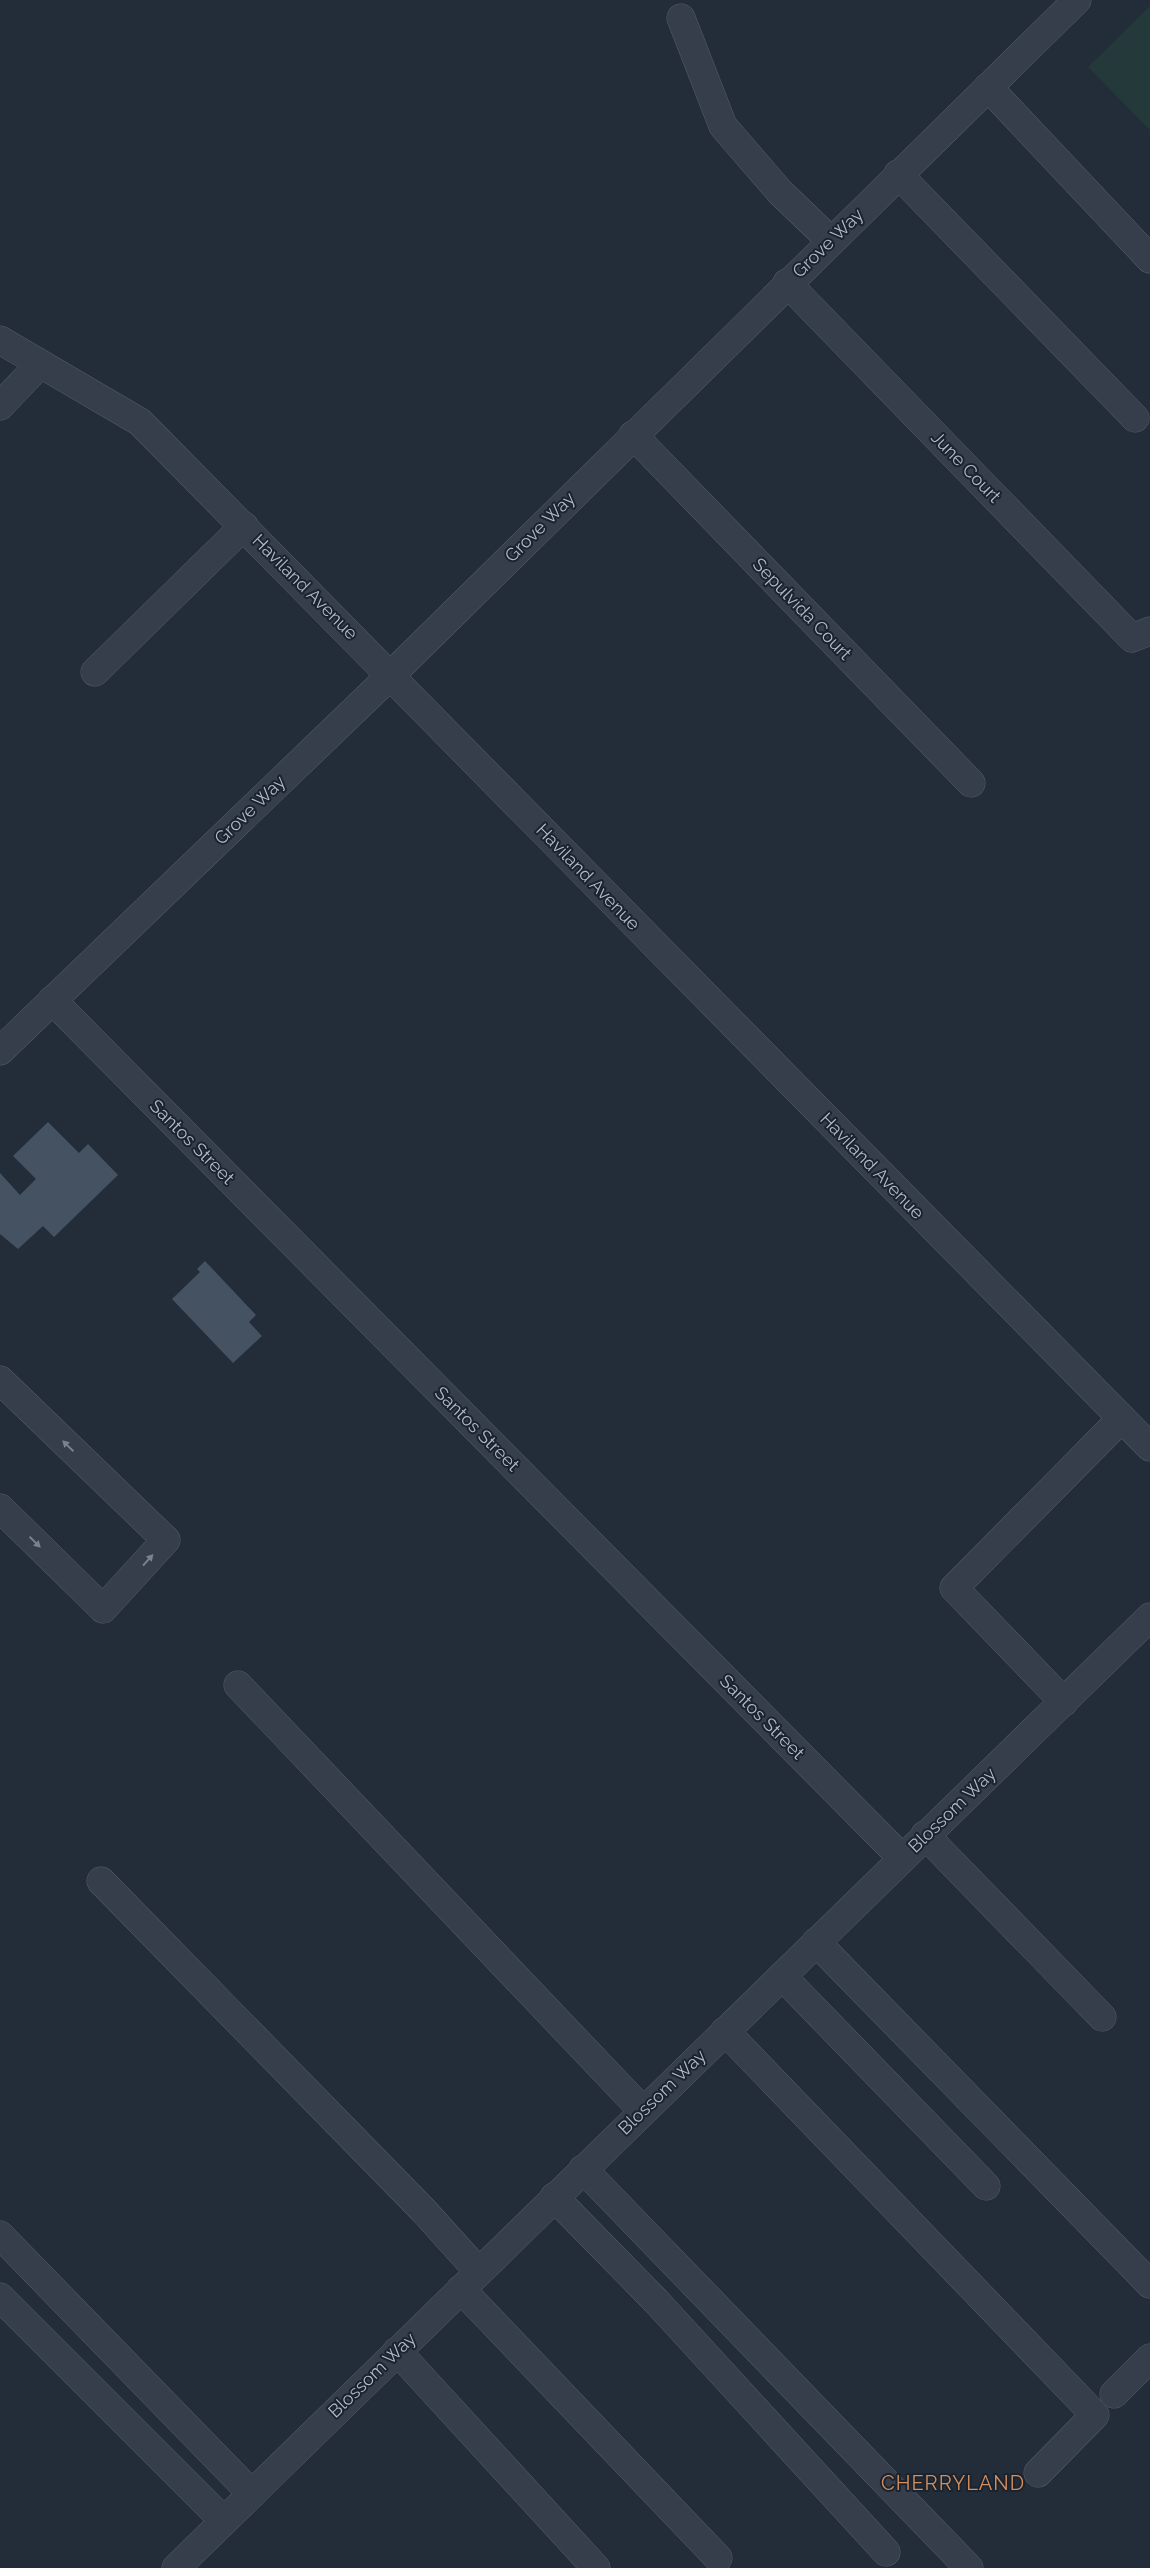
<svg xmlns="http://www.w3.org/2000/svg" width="1150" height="2568" viewBox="0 0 1150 2568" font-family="Raleway,sans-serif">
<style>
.green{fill:#24393a}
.building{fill:#455261}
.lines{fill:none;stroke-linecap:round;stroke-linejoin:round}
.minor-casing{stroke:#535c68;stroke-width:29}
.minor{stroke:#353e4a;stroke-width:28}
.oneway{fill:#79828e}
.labels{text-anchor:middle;stroke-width:4;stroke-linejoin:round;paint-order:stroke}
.street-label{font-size:18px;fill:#b0b9c6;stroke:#1b232e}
.quarter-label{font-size:20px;letter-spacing:1px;fill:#d28e5f;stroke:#1b232e}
</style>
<rect width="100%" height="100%" fill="#222d39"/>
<path class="green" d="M1150 6V130L1088 67Z"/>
<g class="building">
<path d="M48 1122 79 1153 88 1144 118 1175 54 1237 43 1226 18 1249 0 1234V1173L20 1195 36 1179 13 1156Z"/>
<path d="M205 1261 256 1315 249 1322 262 1336 233 1363 172 1299 200 1272 197 1269Z"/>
</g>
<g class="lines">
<defs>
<g id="minor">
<path d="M681 18 723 126 780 192 831 241"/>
<path d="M988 87 1150 259"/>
<path d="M898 174 1135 418"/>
<path d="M787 283 1132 638 1150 631"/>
<path d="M0 340 140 422 1150 1447"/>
<path d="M0 406 40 364"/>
<path d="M633 435 971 783"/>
<path d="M95 672 244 526"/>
<path d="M52 1000 902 1858"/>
<path d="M0 1051 391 675 1077 0"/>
<path d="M0 1380 166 1540 103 1609 0 1508"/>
<path d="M238 1685 643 2111"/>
<path d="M1064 1702 954 1588 1121 1419"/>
<path d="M925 1835 1102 2017"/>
<path d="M101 1881 424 2211 479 2272"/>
<path d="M816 1942 1150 2284"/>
<path d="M782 1976 986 2186"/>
<path d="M725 2031 1095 2415 1038 2473"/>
<path d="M583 2169 969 2568"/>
<path d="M554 2197 656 2301 886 2552"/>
<path d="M0 2235 252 2494"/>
<path d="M461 2289 718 2558"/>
<path d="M0 2297 224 2521"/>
<path d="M397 2351 596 2568"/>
<path d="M1114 2394 1150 2358"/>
<path d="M176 2568 1150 1617"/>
</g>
</defs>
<use href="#minor" class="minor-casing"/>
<use href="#minor" class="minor"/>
</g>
<defs><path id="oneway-solid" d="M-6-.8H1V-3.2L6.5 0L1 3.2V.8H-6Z" transform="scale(1.25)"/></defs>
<g class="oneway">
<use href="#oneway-solid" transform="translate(68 1446) rotate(-136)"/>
<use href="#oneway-solid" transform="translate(35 1542) rotate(44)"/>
<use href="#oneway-solid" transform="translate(148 1560) rotate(-48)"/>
</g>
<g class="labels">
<g class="street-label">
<text transform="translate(828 243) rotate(-44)" y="6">Grove Way</text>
<text transform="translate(966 467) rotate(46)" y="6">June Court</text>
<text transform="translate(540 527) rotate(-45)" y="6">Grove Way</text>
<text transform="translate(305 587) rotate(45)" y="6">Haviland Avenue</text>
<text transform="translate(802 609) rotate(46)" y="6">Sepulvida Court</text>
<text transform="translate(250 810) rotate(-44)" y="6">Grove Way</text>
<text transform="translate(588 877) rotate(46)" y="6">Haviland Avenue</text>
<text transform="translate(192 1142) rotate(45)" y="6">Santos Street</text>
<text transform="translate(872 1166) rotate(46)" y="6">Haviland Avenue</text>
<text transform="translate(477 1429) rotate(45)" y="6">Santos Street</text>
<text transform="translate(762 1717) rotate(45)" y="6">Santos Street</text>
<text transform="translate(952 1810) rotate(-44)" y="6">Blossom Way</text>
<text transform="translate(662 2092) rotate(-44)" y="6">Blossom Way</text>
<text transform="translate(372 2375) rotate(-44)" y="6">Blossom Way</text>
</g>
<g class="quarter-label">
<text x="953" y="2490">CHERRYLAND</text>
</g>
</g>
</svg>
